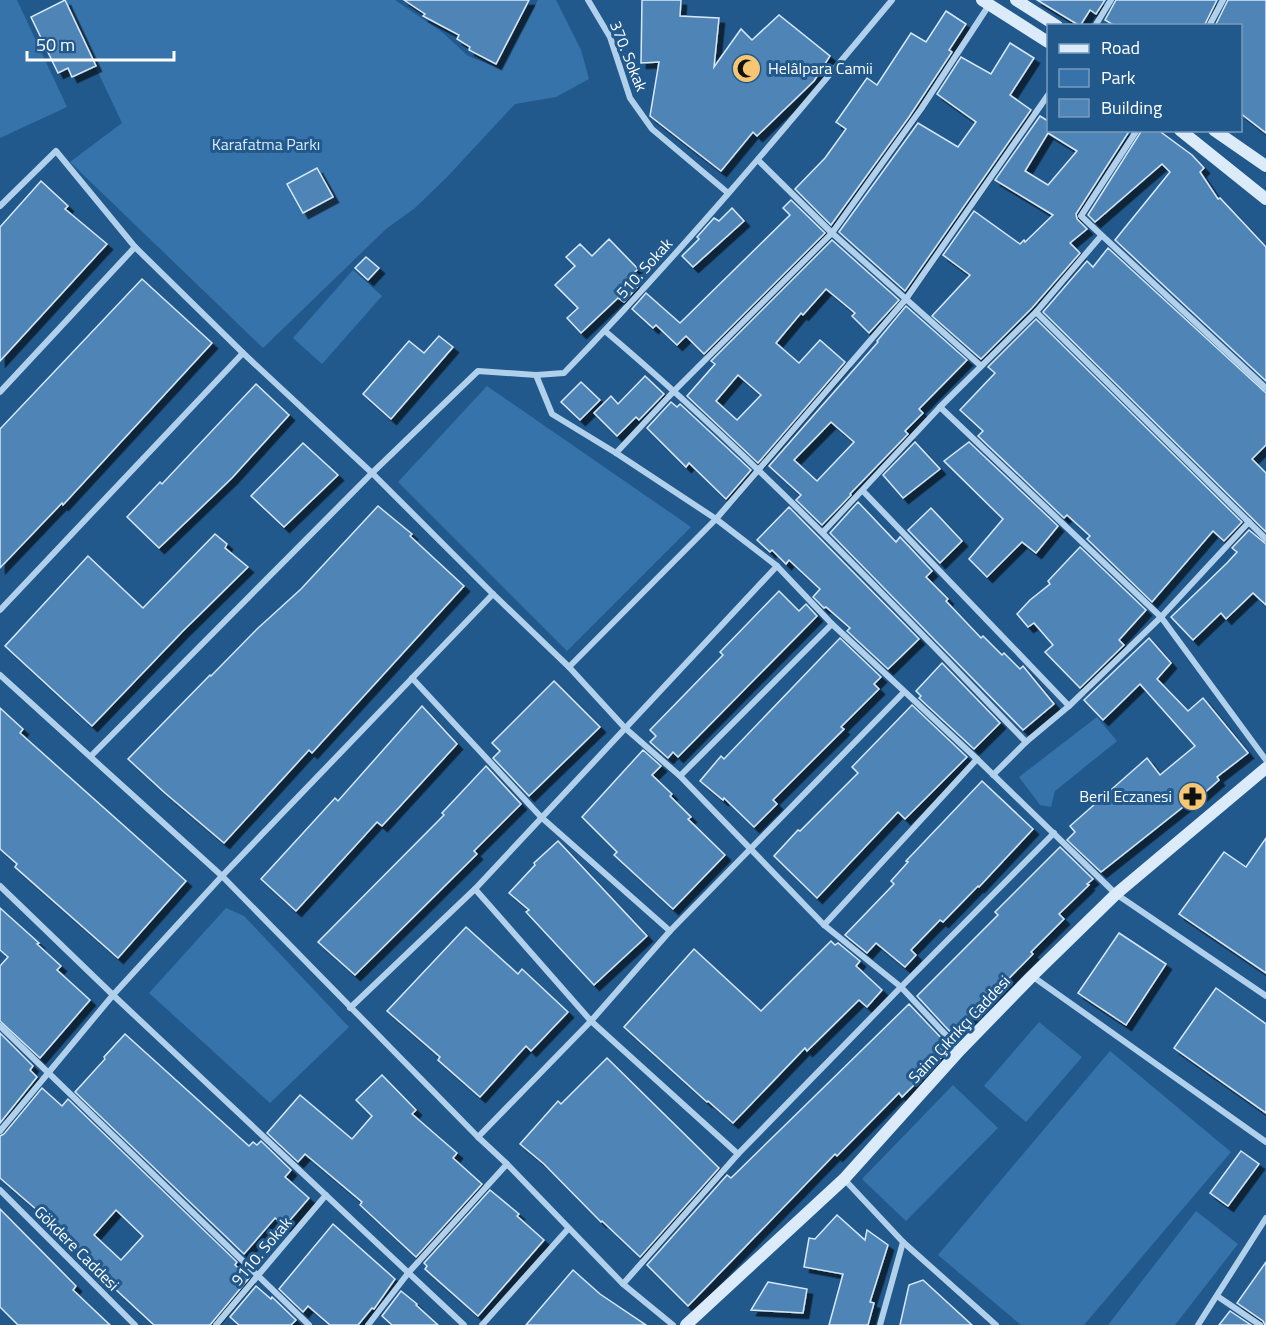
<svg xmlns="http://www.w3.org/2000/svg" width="1266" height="1325" viewBox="0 0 1266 1325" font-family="'Titillium Web',sans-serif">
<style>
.green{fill:#3673aa}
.building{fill:#4f85b6;stroke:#d6e8f8;stroke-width:1.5;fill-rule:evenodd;filter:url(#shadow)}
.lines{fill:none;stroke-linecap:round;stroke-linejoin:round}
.street{stroke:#b1d0eb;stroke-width:6}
.secondary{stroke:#dcebf9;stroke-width:12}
.labels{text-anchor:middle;stroke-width:6;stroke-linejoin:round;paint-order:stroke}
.street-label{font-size:16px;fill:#fff;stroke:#22598d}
.poi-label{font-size:16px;fill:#fff;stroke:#22598d;text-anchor:start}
.park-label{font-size:16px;fill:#d6e8f8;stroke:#22598d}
</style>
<defs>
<filter id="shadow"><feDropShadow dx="5.5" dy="5.5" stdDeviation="0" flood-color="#0009"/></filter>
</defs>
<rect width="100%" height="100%" fill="#22598d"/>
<g class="green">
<path d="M0 0H17L67 107 0 138Z"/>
<path d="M64 0H395L442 32 468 56 501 69 538 0H556L581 50 589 79 556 97 515 104 448 176 415 208 386 229 263 348 70 162 122 123Z"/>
<path d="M353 270 382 296 322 364 293 338Z"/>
<path d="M487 386 691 527 567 651 398 482Z"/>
<path d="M1097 717 1117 741 1055 791 1051 807 1040 805 1019 777Z"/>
<path d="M226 908 244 916 349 1027 270 1103 149 993Z"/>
<path d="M1039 1022 1082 1057 1026 1122 984 1086Z"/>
<path d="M1110 1051 1231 1152 1084 1325H1021L938 1255Z"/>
<path d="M953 1085 998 1128 906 1221 862 1179Z"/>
<path d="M1196 1211 1238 1244 1175 1325H1108Z"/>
</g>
<g class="building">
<path d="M65 0 96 66 72 77 68 68 58 73 31 17Z"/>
<path d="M404 0H529L496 64 469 50 470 47 457 39 459 35 423 16 425 14Z"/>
<path d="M642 0H681L680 16 719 18 714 67 741 29 752 40 779 15 830 56 814 81 757 136 753 132 721 171 650 116 659 62 641 63Z"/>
<path d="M1037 0H1105L1096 14 1090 10 1080 26Z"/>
<path d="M1116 0H1217L1204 26H1115L1105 20Z"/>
<path d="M1228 0H1266V133L1240 113V26H1215Z"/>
<path d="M946 11 966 24 949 50 952 52 909 117 831 225 795 189 825 158 846 129 836 122 867 78 877 85 911 33 926 42Z"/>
<path d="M1010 43 1034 58 1010 95 1031 110 905 291 839 232 918 123 958 147 976 122 937 94 961 57 991 74Z"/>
<path d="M1040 116 1048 121V130H1130L1076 214 1077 219 1087 229 1070 243 1080 253 1032 308 981 359 932 316 970 275 943 255 974 211 1020 244 1024 240 1025 242 1053 215 995 180ZM1048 133 1077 151 1048 185 1025 171Z"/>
<path d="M1142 130H1158L1192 155 1204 168 1200 172 1218 199 1220 198 1266 247V381L1115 240 1170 172 1162 164 1095 222 1088 215Z"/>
<path d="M317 168 333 197 303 213 287 184Z"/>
<path d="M41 181 68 206 65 209 107 244 0 361V227Z"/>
<path d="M791 200 825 233 704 354 686 336 677 345 656 325 653 328 632 309 646 293 680 323 790 215 783 208Z"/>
<path d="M732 208 744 221 693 267 682 256 699 239 697 237 714 218 719 221Z"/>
<path d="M609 239 638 269 629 278 638 286 624 302 618 298 581 333 567 318 578 308 555 285 575 266 566 257 580 244 592 256Z"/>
<path d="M832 240 899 300 869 333 852 316 855 313 826 289 803 315 801 313 776 343 799 363 820 340 845 362 758 463 687 396 715 364 711 361ZM738 375 761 395 737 420 716 401Z"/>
<path d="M1108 248 1266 393V445L1252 459 1266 473V532L1043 312 1087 261 1093 267Z"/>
<path d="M366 257 379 268 368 280 355 268Z"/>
<path d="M142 279 212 343 63 505 62 503 0 568V429Z"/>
<path d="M906 306 967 360 919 409 923 413 905 431 908 434 850 494 851 495 822 525 796 500 801 495 769 466 878 342 877 341ZM831 422 854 442 817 481 794 460Z"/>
<path d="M1036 319 1242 522 1224 541 1213 531 1152 602 1087 539 1090 536 1067 515 1064 518 978 436 983 431 960 410 995 373 988 367Z"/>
<path d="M439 336 453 347 391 419 363 394 409 341 424 353Z"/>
<path d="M645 376 664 394 639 420 636 417 617 436 594 413 611 396 618 404Z"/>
<path d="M581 382 600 400 580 420 561 402Z"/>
<path d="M256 384 289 415 232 478 159 548 127 517 160 482 162 484Z"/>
<path d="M671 402 677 407 680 404 751 470 726 499 689 463 686 467 647 428Z"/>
<path d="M915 442 940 469 903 498 883 475Z"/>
<path d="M969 442 1058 526 1036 553 1022 542 987 577 969 559 1003 519 944 461Z"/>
<path d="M303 443 338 475 284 527 251 496Z"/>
<path d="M858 502 896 542 900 537 932 571 926 577 948 599 946 601 981 638 983 636 1002 655 1004 653 1020 669 1023 666 1054 704 1023 730 830 533Z"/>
<path d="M378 506 412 534 410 536 464 586 312 753 309 750 224 843 165 793 128 759 210 675 211 676 257 629 301 589Z"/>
<path d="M789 507 919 639 888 669 847 631 850 628 826 607 824 608 813 597 820 589 789 560 786 564 772 550 770 552 757 540Z"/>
<path d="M931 508 962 541 940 563 908 530Z"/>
<path d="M1249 530 1266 544V605L1253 593 1226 619 1221 613 1193 640 1171 617 1227 563 1237 552 1232 548Z"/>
<path d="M215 534 227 544 225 548 248 567 182 632 92 726 5 646 88 556 143 608Z"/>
<path d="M1080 547 1146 610 1119 640 1124 645 1080 688 1045 652 1053 645 1034 623 1028 627 1017 614 1030 600 1050 584 1048 581Z"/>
<path d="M779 591 799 611 806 604 817 616 678 757 673 752 668 758 650 742 656 736 650 730 723 655 720 652Z"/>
<path d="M840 638 881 677 874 684 879 689 841 727 844 729 773 800 777 804 754 827 724 798 723 800 700 781 721 756 724 759Z"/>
<path d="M1149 638 1171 663 1157 679 1188 711 1203 698 1248 753 1217 777 1219 780 1194 802 1192 800 1101 872 1067 840 1075 832 1070 826 1147 758 1160 775 1195 746 1140 684 1103 720 1084 700Z"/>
<path d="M942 663 1000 723 974 749 919 698 921 696 916 691Z"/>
<path d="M554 681 600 727 529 796 493 758 500 751 492 743Z"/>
<path d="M912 705 967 757 905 819 898 812 817 898 774 856 798 830 800 831 858 773 852 767Z"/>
<path d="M422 706 457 744 382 826 377 822 296 911 261 879 335 798 338 801Z"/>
<path d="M0 708 23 729 20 733 186 881 118 958 15 867 17 864 0 849Z"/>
<path d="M643 750 661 766 652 775 672 794 670 796 691 817 688 819 725 855 673 909 614 855 617 852 582 817Z"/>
<path d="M486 766 521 804 474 851 477 854 355 975 318 942 444 815 442 813Z"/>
<path d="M982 781 1033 829 979 887 978 886 943 922 940 920 911 950 916 955 905 967 876 943 867 953 845 935 894 884 891 881 908 862 906 861Z"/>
<path d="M1266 838V973L1179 914 1224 852 1246 867Z"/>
<path d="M558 841 647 936 594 985 526 912 529 910 509 893 535 865 534 863Z"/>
<path d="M1060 847 1093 879 1087 884 1089 885 1059 914 1064 919 1031 952 1033 954 953 1035 917 996 998 915 995 912Z"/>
<path d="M0 908 39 943 37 944 61 966 57 970 90 1000 40 1058 0 1021V966L8 957 0 950Z"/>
<path d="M466 927 518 974 522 969 568 1012 531 1051 526 1046 480 1097 438 1060 440 1057 387 1011Z"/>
<path d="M1119 933 1166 964 1126 1025 1078 993Z"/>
<path d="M831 941 835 945 838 943 860 961 856 966 882 990 867 1007 859 1000 807 1051 805 1048 733 1123 708 1101 707 1102 624 1027 694 949 761 1011Z"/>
<path d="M1216 988 1266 1024V1113L1174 1048Z"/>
<path d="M909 1004 945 1042 942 1046 947 1052 902 1097 899 1093 837 1156 835 1154 688 1306 647 1265 727 1175 731 1178Z"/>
<path d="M0 1033 33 1066 30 1070 37 1077 0 1123Z"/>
<path d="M125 1034 249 1146 253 1142 257 1145 261 1141 291 1170 285 1177 309 1198 285 1226 275 1218 244 1254 75 1092 105 1059 104 1057Z"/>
<path d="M607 1058 719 1168 640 1257 602 1221 601 1222 544 1164 520 1144 558 1101 561 1104Z"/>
<path d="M382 1075 416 1110 412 1114 457 1153 453 1158 482 1184 416 1257 360 1205 362 1202 305 1154 298 1162 267 1133 300 1095 352 1139 372 1116 356 1100Z"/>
<path d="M42 1088 62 1106 68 1099 237 1262 235 1265 249 1278 210 1325H154L85 1261 90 1256 0 1178V1136L4 1134ZM116 1210 143 1236 121 1260 94 1235Z"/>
<path d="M1241 1151 1259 1164 1228 1206 1210 1193Z"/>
<path d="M490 1190 519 1214 517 1216 544 1240 478 1316 425 1269 427 1266 424 1263Z"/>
<path d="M0 1209 76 1286 73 1290 110 1325H18L0 1307Z"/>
<path d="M837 1215 865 1240 867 1230 888 1245 870 1302 874 1303 868 1325H829L843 1274 804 1267 809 1238 815 1239Z"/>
<path d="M333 1224 395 1279 374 1309 372 1308 358 1325H330L308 1306 303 1312 279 1289Z"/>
<path d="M1266 1262V1325H1265L1263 1321 1237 1303Z"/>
<path d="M573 1270 600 1294 646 1325H526Z"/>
<path d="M923 1280 972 1325H900L909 1285Z"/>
<path d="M768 1282 807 1289 803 1313 751 1310Z"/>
<path d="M256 1286 271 1299 272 1297 296 1320 291 1325H239L230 1317Z"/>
<path d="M401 1291 417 1304 416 1305 438 1325H392L382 1316Z"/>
<path d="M1230 1311 1251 1325H1219Z"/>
</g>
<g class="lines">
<g class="street">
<path d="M588 0 610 37 630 98 652 129 728 193"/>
<path d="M1095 26 1111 0"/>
<path d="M1209 26 1223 0"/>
<path d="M1137 130 1081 216 1266 388"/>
<path d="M758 160 832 233 981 366"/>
<path d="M0 206 56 151 135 247 243 353 372 473 493 594 569 667 625 728 680 776 824 925 901 987 960 1050"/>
<path d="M1036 312 1266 539"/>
<path d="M605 331C755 458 890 601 1026 742"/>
<path d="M536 375 552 414 616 453 716 519 777 566 832 624 977 759 1116 894 1266 996"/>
<path d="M0 392 135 247"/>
<path d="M940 407 1161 617 1266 760"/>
<path d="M616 453 675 390 832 233 921 109 989 5"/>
<path d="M863 491 1069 706"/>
<path d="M823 532 940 407 1036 312 1101 236"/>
<path d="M0 610 243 353"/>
<path d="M569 667 716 519 906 299 1048 95"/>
<path d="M0 675 222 876 478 1137 507 1164 623 1284 673 1325"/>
<path d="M412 678 541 817 670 931"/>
<path d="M91 756 372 473 478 371 536 375 564 373C680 254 786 127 892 0"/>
<path d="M993 775 1026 742 1069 706 1161 617 1249 522"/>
<path d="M680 776 832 624"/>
<path d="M0 886 113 995 464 1325"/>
<path d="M475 889 591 1021 738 1154"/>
<path d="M824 925 977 759"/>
<path d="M1032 976 1266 1142"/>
<path d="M350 1008 475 889 777 566"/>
<path d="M0 1026 309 1325"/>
<path d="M0 1131 113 995 222 876 493 594"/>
<path d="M478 1137 591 1021 670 931 904 692"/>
<path d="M844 1179 903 1242 996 1325"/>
<path d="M0 1190 135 1325"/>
<path d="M623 1284 738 1154 901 987 1054 833"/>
<path d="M1217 1296 1260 1325"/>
<path d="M216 1325 326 1195"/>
<path d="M368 1325 409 1272 507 1164"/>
<path d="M482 1325 568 1229"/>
<path d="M880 1325 903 1242"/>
<path d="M1198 1325 1266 1218"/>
</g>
<g class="secondary">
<path d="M982 0 1048 42"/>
<path d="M1016 0 1057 26"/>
<path d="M1180 130 1266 199"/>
<path d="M1214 130 1266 166"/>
<path d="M686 1325 844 1179 960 1050 1032 976 1116 894 1266 768"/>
</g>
</g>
<defs>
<symbol id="mosque-disc" viewBox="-11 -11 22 22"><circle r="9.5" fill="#f7c673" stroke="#22598d"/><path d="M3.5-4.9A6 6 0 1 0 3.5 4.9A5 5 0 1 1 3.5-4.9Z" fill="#111"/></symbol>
<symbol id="pharmacy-disc" viewBox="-11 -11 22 22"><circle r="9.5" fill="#f7c673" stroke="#22598d"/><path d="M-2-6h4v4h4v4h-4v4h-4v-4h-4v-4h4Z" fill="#111"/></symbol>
</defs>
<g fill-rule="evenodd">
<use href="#mosque-disc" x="730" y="52" width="33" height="33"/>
<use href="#pharmacy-disc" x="1176" y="780" width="33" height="33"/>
</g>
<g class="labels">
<g class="street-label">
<text transform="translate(629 56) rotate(68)" y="6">370. Sokak</text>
<text transform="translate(644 268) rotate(-48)" y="6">510. Sokak</text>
<text transform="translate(959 1029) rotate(-47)" y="6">Saim Çıkrıkçı Caddesi</text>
<text transform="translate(77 1248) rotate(45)" y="6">Gökdere Caddesi</text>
<text transform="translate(261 1251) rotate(-50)" y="6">9110. Sokak</text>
</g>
<g class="poi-label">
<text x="768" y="74">Helâlpara Camii</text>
<text x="1172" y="802" text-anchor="end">Beril Eczanesi</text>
</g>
<g class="park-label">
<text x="266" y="150">Karafatma Parkı</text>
</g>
</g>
<rect x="1047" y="24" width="195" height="108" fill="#22598d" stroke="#7a9bbb" stroke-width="1.5"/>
<rect x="1059" y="44" width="30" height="9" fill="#dcebf9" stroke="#7a9bbb" stroke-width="1.5"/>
<text x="1101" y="54" font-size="18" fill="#ffffff">Road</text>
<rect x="1059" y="69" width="30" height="18" fill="#3673aa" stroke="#7a9bbb" stroke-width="1.5"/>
<text x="1101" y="84" font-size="18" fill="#ffffff">Park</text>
<rect x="1059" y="99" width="30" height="18" fill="#4f85b6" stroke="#7a9bbb" stroke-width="1.5"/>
<text x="1101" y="114" font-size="18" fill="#ffffff">Building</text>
<path d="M27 51v9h147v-9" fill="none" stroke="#ffffff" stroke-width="3"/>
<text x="36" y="51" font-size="18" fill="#ffffff" stroke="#22598d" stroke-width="4.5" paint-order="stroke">50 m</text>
</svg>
